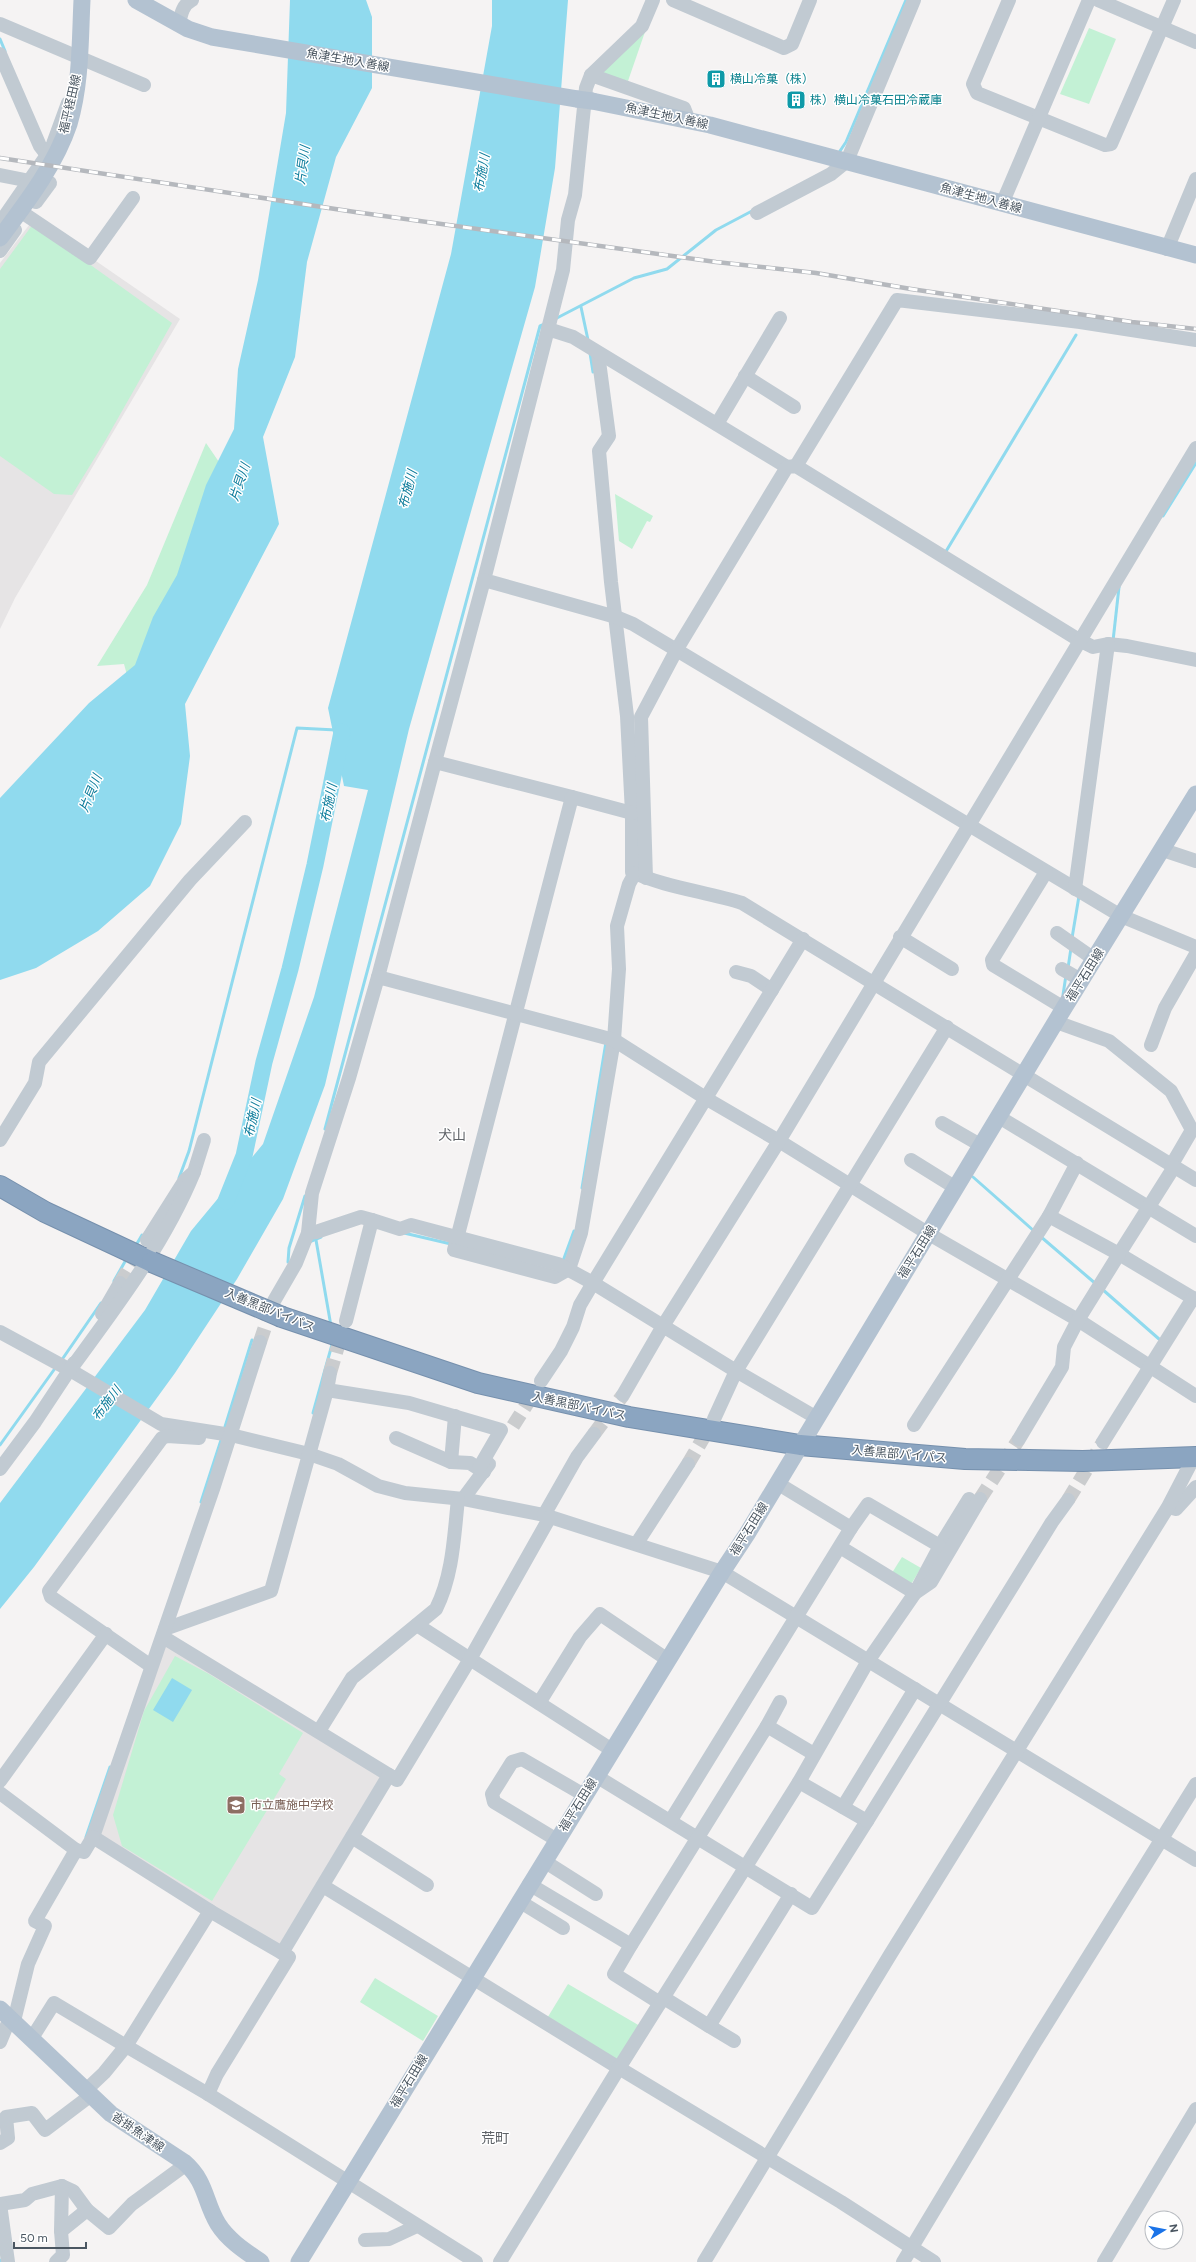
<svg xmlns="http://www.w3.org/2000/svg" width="1196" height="2262" viewBox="0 0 1196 2262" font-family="Figtree,'Noto Sans JP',sans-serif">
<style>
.education{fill:#e6e4e5}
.green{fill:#c3f1d5}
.water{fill:#90daee}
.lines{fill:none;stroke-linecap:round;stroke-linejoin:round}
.stream{stroke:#90daee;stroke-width:3}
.river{stroke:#90daee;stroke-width:17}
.minor-tunnel{stroke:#caccce;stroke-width:14;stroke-dasharray:14 7;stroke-linecap:butt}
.highway-casing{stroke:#7690ad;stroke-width:22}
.minor{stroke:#c1cad2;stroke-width:14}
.major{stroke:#b3c2d1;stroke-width:17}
.highway{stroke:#8ba5c1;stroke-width:20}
.rail-casing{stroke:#b5b8bd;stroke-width:4.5}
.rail{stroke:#fff;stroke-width:3;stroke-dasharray:9;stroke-linecap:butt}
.highway-bridge-casing{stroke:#7690ad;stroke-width:22;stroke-linecap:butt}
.major-bridge{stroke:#b3c2d1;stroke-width:17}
.highway-bridge{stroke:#8ba5c1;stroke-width:20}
.labels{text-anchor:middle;stroke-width:3;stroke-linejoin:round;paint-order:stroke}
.street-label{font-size:12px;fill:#4a5661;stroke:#fff}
.culture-label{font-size:12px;fill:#0d838f;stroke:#fff;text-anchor:start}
.education-label{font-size:12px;fill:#785e54;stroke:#fff;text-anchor:start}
.water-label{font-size:13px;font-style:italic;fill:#0c7c9b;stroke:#fff}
.quarter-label{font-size:14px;fill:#5f6368;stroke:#fff}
</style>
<rect width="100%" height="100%" fill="#f5f3f3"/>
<g class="education">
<path d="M33 220 93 259 180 319 15 598 0 629V263Z"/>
<path d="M164 1642 383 1774 281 1949 97 1835Z"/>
</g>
<g class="green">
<path d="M647 26 628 81 600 74Z"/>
<path d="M1089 28 1116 39 1089 104 1060 94Z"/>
<path d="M33 224 172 323 105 441 72 495 54 494 0 456V269Z"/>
<path d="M206 443 234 484 131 690 124 664 97 666 147 585Z"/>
<path d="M615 494 653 516 650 522 647 521 632 549 619 541Z"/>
<path d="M902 1557 921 1568 910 1586 890 1576Z"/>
<path d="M175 1656 209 1674 303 1733 279 1774 286 1779 212 1901 122 1846 113 1815 144 1711Z"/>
<path d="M375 1978 438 2016 423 2041 360 2002Z"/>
<path d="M568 1984 640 2026 617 2064 546 2020Z"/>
</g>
<g class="water">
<path d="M290 0H366L372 17V88L336 157 307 262 295 357 263 437 279 524 185 704 190 756 181 824 150 886 98 931 36 968 0 980V798L89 703 135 665 153 617 177 575 206 485 234 429 238 369 258 280 286 113Z"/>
<path d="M492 0H568L555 168 535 287 409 729 325 1085 283 1199 237 1279 175 1373 34 1567 0 1609V1503L145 1310 191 1231 263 1144 314 997 368 790 344 786 328 708 451 254 492 26Z"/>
<path d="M172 1678 192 1690 173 1722 153 1710Z"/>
</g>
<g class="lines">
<g class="stream">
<path d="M0 39 5 51"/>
<path d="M838 154 846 142 906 0"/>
<path d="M581 307 588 340"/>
<path d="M555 319 634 278 667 269 716 230 752 211"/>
<path d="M590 353 593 372"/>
<path d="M1163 516 1196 463"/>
<path d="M945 553 1076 335"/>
<path d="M1113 641 1119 587"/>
<path d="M1072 938 1079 896"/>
<path d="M1068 968 1071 948"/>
<path d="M1063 995 1066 975"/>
<path d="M325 1129 540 326 545 324"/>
<path d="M973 1177 1034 1231"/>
<path d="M179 1178 189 1151 297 728 336 730"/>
<path d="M582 1188 606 1042"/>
<path d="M404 1233 451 1244"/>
<path d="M1040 1236 1096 1284"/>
<path d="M316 1240 331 1326"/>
<path d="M309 1242 321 1237"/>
<path d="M135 1247 142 1235"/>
<path d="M563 1261 574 1231"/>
<path d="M288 1262 289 1248 305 1196"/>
<path d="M114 1281 127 1258"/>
<path d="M1102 1289 1159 1339"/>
<path d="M61 1361 101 1303"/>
<path d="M313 1413 333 1341"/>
<path d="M224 1430 252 1340"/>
<path d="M0 1445 56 1367"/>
<path d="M201 1502 222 1437"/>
<path d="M86 1837 110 1767"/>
<path d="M0 2260V2262"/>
</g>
<path class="river" d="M226 1201 244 1156 264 1062 290 969 315 865 342 732"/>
<g class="minor-tunnel">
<path d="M120 1283 141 1249"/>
<path d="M260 1342 273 1303"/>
<path d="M330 1373 343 1329"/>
<path d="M513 1426 537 1388"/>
<path d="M594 1434 623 1395"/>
<path d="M688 1464 712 1423"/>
<path d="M980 1499 1019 1439"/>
<path d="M1068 1500 1103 1442"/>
</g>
<defs>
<g id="highway">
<path d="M0 1186 45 1212 152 1262"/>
<path d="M282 1317 478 1383 629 1417 800 1445 965 1459 1083 1461 1196 1457"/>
</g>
</defs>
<use href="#highway" class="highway-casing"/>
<g class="minor">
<path d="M673 0 784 48 792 44 810 0"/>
<path d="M1009 0 973 84 977 93 1105 145 1111 144 1174 0"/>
<path d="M1098 0 1196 42"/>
<path d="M0 24 144 85"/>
<path d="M179 24C181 15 182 5 192 0"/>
<path d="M0 54 40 146 47 155"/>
<path d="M591 75 684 108 689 121"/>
<path d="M0 175 30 181"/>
<path d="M36 202 50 183"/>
<path d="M1002 204 1089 0"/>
<path d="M757 213 831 174 847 161 914 0"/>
<path d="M26 215 90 258 133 198"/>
<path d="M0 223 47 155 53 144 68 103"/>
<path d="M1167 249 1196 179"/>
<path d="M0 251 15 230"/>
<path d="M548 329 563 270 568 220 575 195 586 88 591 75 642 26 653 0"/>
<path d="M598 354 609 436 599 451 611 582 627 716 632 813V872C665 887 707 892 742 903L1196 1180"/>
<path d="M745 376 794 407"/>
<path d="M717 424 780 318"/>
<path d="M796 466 897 300 1080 322 1196 340"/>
<path d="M787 467 573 337 548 329 484 580 616 617 633 624 1121 916 1196 947"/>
<path d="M484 580 435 762 572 797"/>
<path d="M1108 644 1127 646 1196 660"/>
<path d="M632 813 572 797 454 1250 555 1277 569 1269 581 1233 614 1040 619 969 617 926 629 884 635 873"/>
<path d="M1163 850 1196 861"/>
<path d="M1046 872 992 960 993 965 1064 1008"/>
<path d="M646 878 641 717 677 649 787 467 796 466 1079 640 1093 647 1108 644 1075 889"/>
<path d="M1057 933 1094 959"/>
<path d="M900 937 952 969"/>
<path d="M1062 969 1081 980"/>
<path d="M736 972 751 976 772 990"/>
<path d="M378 977 435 762"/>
<path d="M1056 1022 1109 1041 1171 1091 1192 1130 1171 1166"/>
<path d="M1151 1045 1165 1008 1196 954"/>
<path d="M999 1117 1196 1236"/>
<path d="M942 1123 982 1146"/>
<path d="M0 1140 35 1083 39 1062 190 880 245 822"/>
<path d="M911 1160 956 1188"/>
<path d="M1174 1167 1119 1254 1196 1300"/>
<path d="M308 1233 316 1232 361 1217 372 1220"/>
<path d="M147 1240 185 1180 194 1172 204 1140"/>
<path d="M274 1301 296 1263 308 1233 312 1193 349 1078 378 977 614 1040 707 1099 779 1141 929 1234 1078 1320 1196 1396"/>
<path d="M102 1314 120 1283"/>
<path d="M346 1321 372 1220 400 1229 411 1225 558 1264 593 1283 803 939"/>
<path d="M0 1332 70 1370C116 1307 164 1245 194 1172"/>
<path d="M70 1370 161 1424 231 1435 309 1454 338 1464 378 1486 405 1493 463 1499 544 1515 722 1572 1196 1860"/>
<path d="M541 1381 561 1351 573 1327 580 1305 593 1283 663 1326 779 1141 1196 448"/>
<path d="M327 1390 330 1373"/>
<path d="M623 1395 663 1326 736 1371 947 1027"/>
<path d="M714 1419 736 1371 817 1418"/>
<path d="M914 1425 1049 1216 1077 1163"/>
<path d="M396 1438 451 1462 470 1463 484 1472"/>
<path d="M1019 1439 1062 1367 1064 1347 1078 1320 1119 1254 1049 1216"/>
<path d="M1103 1442 1193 1298"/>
<path d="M451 1462 455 1416"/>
<path d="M0 1469 35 1422 74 1363"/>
<path d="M777 1483 851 1528"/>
<path d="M463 1499 489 1464"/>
<path d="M1169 1507 1176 1509 1196 1487"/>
<path d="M544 1515 577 1457 594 1434"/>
<path d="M637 1543 688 1464"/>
<path d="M940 1546 969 1499"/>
<path d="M417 1625 612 1750"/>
<path d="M165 1629 271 1591 327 1390 409 1403 501 1430 479 1468"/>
<path d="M163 1637 389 1775"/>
<path d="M151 1666 51 1597 49 1591 162 1438 167 1436 199 1438"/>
<path d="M539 1703 580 1637 600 1614 668 1660"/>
<path d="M767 1726 780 1702"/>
<path d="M319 1731 352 1678 436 1609C453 1575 454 1536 458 1499"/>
<path d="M596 1776 812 1908 867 1821 799 1782"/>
<path d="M0 1781 106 1634"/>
<path d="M0 1793 76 1850"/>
<path d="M843 1807 915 1689"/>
<path d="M671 1820 851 1528 868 1504 940 1546 915 1593 840 1547"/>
<path d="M867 1821 1052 1522 1068 1500"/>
<path d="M352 1837 427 1885"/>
<path d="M557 1840 494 1802 492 1794 512 1762 522 1759 584 1795"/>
<path d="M544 1861 596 1894"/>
<path d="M529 1884 631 1945"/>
<path d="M323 1886 619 2068 841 2202 934 2262"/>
<path d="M519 1901 563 1928"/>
<path d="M210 1911 93 1837 213 1489 260 1342"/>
<path d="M282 1953 389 1775 397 1780 470 1659 550 1517"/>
<path d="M664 1998 709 2026 791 1894"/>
<path d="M660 2003 614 1974 631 1945 767 1726 814 1754"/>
<path d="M14 2021 28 1964 45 1926 35 1921 76 1850 84 1852 93 1837"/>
<path d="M709 2026 734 2041"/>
<path d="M32 2038 54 2003 126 2046 210 1911 289 1957 217 2074 208 2094"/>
<path d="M0 2042 10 2018"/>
<path d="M85 2091 104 2073 126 2046 208 2094 476 2262"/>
<path d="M0 2143 8 2138 6 2117 32 2113 45 2130 90 2096"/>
<path d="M0 2204 25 2200 32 2194 62 2186 73 2191 87 2210 109 2228 132 2204 181 2168 184 2162"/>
<path d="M0 2204 8 2262"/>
<path d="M61 2231 62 2186"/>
<path d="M365 2240 389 2239 417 2226"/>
<path d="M56 2262 63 2255 61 2231 87 2210"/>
<path d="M500 2262 619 2068 799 1782 868 1661 915 1593 931 1582 980 1499"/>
<path d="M704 2262 890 1955 1168 1507 1194 1457"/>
<path d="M903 2262 1034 2044 1196 1784"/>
<path d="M1104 2262 1196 2109"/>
</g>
<g class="major">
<path d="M136 0 188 29 212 37 577 99"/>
<path d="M592 101 710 125 1196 255"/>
<path d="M0 238C26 203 55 166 69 124 81 84 80 41 82 0"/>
<path d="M0 2009 111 2114 184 2162C207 2182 204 2201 218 2224 228 2240 245 2251 261 2262"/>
<path d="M299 2262 722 1572 747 1534 1064 1008 1196 794"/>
</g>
<use href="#highway" class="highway"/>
<defs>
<path id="rail" d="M0 158 355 212 716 262 816 273 911 289 1132 322 1196 329"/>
</defs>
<use href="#rail" class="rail-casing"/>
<use href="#rail" class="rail"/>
<defs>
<path id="highway-bridge" d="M152 1262 282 1317"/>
</defs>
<use href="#highway-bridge" class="highway-bridge-casing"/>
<path class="major-bridge" d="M577 99 592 101"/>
<use href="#highway-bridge" class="highway-bridge"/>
</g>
<defs>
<symbol id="building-square" viewBox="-11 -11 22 22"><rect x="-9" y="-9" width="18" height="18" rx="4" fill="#0f9aa8" stroke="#fff"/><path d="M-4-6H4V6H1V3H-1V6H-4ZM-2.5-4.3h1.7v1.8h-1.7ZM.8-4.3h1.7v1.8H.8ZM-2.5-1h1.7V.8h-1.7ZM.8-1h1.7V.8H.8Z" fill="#fff"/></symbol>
<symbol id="school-square" viewBox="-11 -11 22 22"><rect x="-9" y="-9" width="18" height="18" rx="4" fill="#8d6e63" stroke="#fff"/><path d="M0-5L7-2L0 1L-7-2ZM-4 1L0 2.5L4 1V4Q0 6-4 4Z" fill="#fff"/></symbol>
</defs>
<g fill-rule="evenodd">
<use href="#building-square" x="705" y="68" width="22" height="22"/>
<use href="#building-square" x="785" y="89" width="22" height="22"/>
<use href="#school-square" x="225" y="1794" width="22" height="22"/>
</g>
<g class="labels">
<g class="street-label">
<text transform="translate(348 60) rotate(10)" y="4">魚津生地入善線</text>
<text transform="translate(70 104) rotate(-77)" y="4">福平経田線</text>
<text transform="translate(667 116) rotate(12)" y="4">魚津生地入善線</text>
<text transform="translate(981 198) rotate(15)" y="4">魚津生地入善線</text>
<text transform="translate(1085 975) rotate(-58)" y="4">福平石田線</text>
<text transform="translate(917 1252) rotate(-58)" y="4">福平石田線</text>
<text transform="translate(270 1310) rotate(22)" y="4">入善黒部バイパス</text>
<text transform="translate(579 1406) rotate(12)" y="4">入善黒部バイパス</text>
<text transform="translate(899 1454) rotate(5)" y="4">入善黒部バイパス</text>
<text transform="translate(749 1529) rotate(-58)" y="4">福平石田線</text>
<text transform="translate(578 1805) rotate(-58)" y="4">福平石田線</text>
<text transform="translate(409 2081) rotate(-59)" y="4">福平石田線</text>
<text transform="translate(138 2132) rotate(34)" y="4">沓掛魚津線</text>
</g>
<g class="culture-label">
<text x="730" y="83">横山冷菓（株）</text>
<text x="810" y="104">株）横山冷菓石田冷蔵庫</text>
</g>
<g class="education-label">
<text x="250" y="1809">市立鷹施中学校</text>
</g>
<g class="water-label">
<text transform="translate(302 165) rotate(-82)" y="5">片貝川</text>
<text transform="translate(481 173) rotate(-80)" y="5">布施川</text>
<text transform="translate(239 482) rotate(-71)" y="5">片貝川</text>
<text transform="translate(407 489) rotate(-75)" y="5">布施川</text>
<text transform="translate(90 793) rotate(-68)" y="5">片貝川</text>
<text transform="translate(328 803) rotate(-79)" y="5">布施川</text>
<text transform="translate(252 1118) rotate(-78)" y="5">布施川</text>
<text transform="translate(106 1403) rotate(-53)" y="5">布施川</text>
</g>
<g class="quarter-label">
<text x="452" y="1140">犬山</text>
<text x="495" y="2143">荒町</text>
</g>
</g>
<g transform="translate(1164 2230) rotate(80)"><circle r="19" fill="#ffffff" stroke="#b7bbc0"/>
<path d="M0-3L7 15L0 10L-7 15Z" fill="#1a73e8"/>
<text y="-6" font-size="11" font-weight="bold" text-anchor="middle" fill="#4a5661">N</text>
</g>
<path d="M14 2242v6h72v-6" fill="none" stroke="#4a5661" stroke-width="2"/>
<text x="20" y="2242" font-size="12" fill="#4a5661" stroke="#ffffff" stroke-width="3" paint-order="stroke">50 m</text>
</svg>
